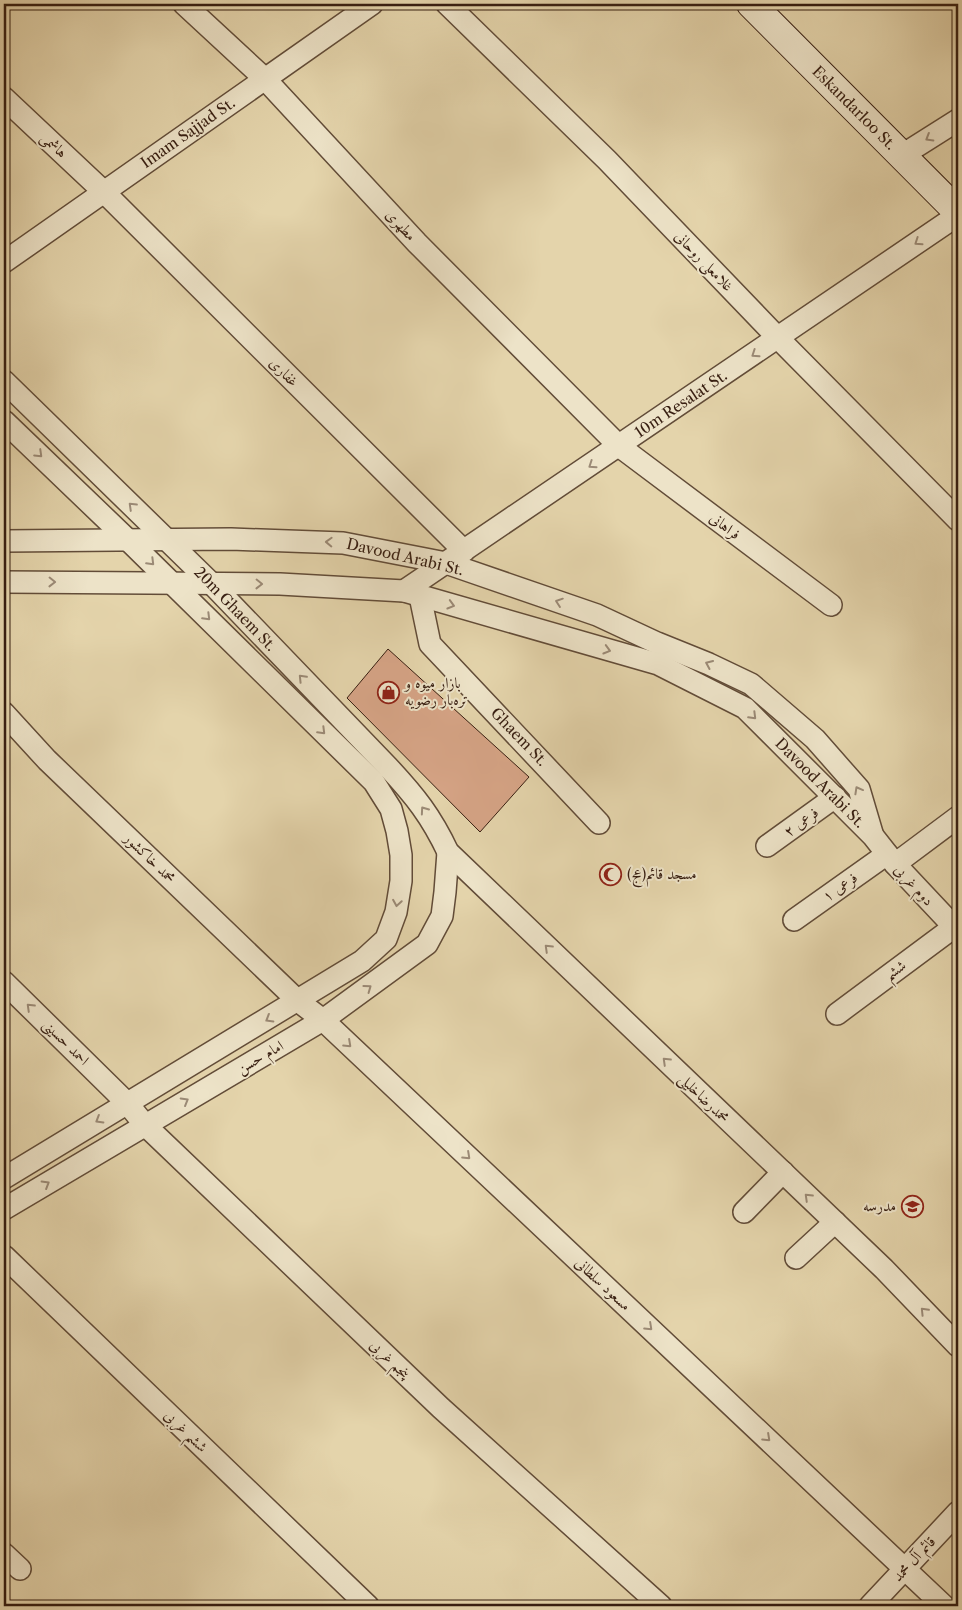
<svg xmlns="http://www.w3.org/2000/svg" width="962" height="1610" viewBox="0 0 962 1610" font-family="'Libre Caslon Text',Amiri,serif">
<style>
.building{fill:#d6a486;stroke:#371e11}
.lines{fill:none;stroke-linecap:round;stroke-linejoin:round}
.minor-casing{stroke:#624c38;stroke-width:24}
.secondary-casing{stroke:#371e11;stroke-width:30}
.minor{stroke:#ede3c8;stroke-width:21}
.secondary{stroke:#ede3c8;stroke-width:28}
.oneway{stroke:#9b8a76}
.labels{text-anchor:middle;stroke-width:4;stroke-linejoin:round;paint-order:stroke}
.street-label{font-size:15px;fill:#371e11;stroke:#ede3c8}
.poi-label{font-size:15px;fill:#371e11;stroke:#ede3c8;text-anchor:start}
</style>
<rect width="100%" height="100%" fill="#e4d4ab"/>
<filter id="stains"><feTurbulence type="fractalNoise" baseFrequency=".004" numOctaves="4"/><feColorMatrix values="0 0 0 0 .2 0 0 0 0 .09 0 0 0 0 .02 0 0 0 .5 -.17"/></filter>
<radialGradient id="worn" r=".72"><stop offset=".6" stop-color="#630" stop-opacity="0"/><stop offset="1" stop-color="#630" stop-opacity=".3"/></radialGradient>
<path class="building" d="M388 649 529 777 480 832 347 698Z"/>
<g class="lines">
<defs>
<g id="minor">
<path d="M184 4 265 79 417 243 619 446 831 605"/>
<path d="M447 4 607 160 778 338 958 520"/>
<path d="M4 98 104 192 464 551"/>
<path d="M901 156 958 120"/>
<path d="M4 262 372 4"/>
<path d="M4 381 211 583 388 767C415 796 431 816 448 852L884 1269 958 1346"/>
<path d="M4 421 129 541 374 782 391 809 397 831 401 855V881L396 912 386 939 362 961 4 1178"/>
<path d="M4 541 231 539 343 543 446 563 597 615 657 643 709 664 751 684 815 739 859 789 872 833"/>
<path d="M4 582 280 584 404 591 658 664 745 708 873 836 895 864 958 931"/>
<path d="M404 591 958 215"/>
<path d="M420 596 430 644 599 823"/>
<path d="M4 713 47 760 298 1001 323 1020 944 1606"/>
<path d="M767 846 835 797"/>
<path d="M895 864 958 817"/>
<path d="M794 920 887 854"/>
<path d="M4 982 127 1103 145 1125 441 1408 661 1606"/>
<path d="M837 1014 954 927"/>
<path d="M4 1209 323 1020 427 944 442 916 445 892 448 852"/>
<path d="M744 1212 783 1172"/>
<path d="M4 1256 368 1606"/>
<path d="M796 1258 835 1222"/>
<path d="M4 1554 20 1569"/>
<path d="M870 1606 958 1512"/>
</g>
<path id="secondary" d="M751 4 958 212"/>
</defs>
<use href="#minor" class="minor-casing"/>
<use href="#secondary" class="secondary-casing"/>
<use href="#minor" class="minor"/>
<use href="#secondary" class="secondary"/>
</g>
<defs><path id="oneway-chevron" d="M-2-3.5L2.5 0L-2 3.5" fill="none" stroke-width="1.6" stroke-linecap="round" stroke-linejoin="round" transform="scale(1.25)"/></defs>
<g class="oneway">
<use href="#oneway-chevron" transform="translate(929 138) rotate(149)"/>
<use href="#oneway-chevron" transform="translate(918 242) rotate(146)"/>
<use href="#oneway-chevron" transform="translate(755 354) rotate(146)"/>
<use href="#oneway-chevron" transform="translate(39 454) rotate(44)"/>
<use href="#oneway-chevron" transform="translate(592 465) rotate(146)"/>
<use href="#oneway-chevron" transform="translate(132 506) rotate(-136)"/>
<use href="#oneway-chevron" transform="translate(329 542) rotate(-178)"/>
<use href="#oneway-chevron" transform="translate(151 562) rotate(45)"/>
<use href="#oneway-chevron" transform="translate(52 582) rotate(1)"/>
<use href="#oneway-chevron" transform="translate(259 584) rotate(1)"/>
<use href="#oneway-chevron" transform="translate(559 602) rotate(-161)"/>
<use href="#oneway-chevron" transform="translate(451 605) rotate(16)"/>
<use href="#oneway-chevron" transform="translate(207 617) rotate(45)"/>
<use href="#oneway-chevron" transform="translate(607 650) rotate(16)"/>
<use href="#oneway-chevron" transform="translate(709 664) rotate(-156)"/>
<use href="#oneway-chevron" transform="translate(302 678) rotate(-134)"/>
<use href="#oneway-chevron" transform="translate(753 716) rotate(45)"/>
<use href="#oneway-chevron" transform="translate(322 731) rotate(45)"/>
<use href="#oneway-chevron" transform="translate(858 790) rotate(-119)"/>
<use href="#oneway-chevron" transform="translate(424 810) rotate(-125)"/>
<use href="#oneway-chevron" transform="translate(397 903) rotate(99)"/>
<use href="#oneway-chevron" transform="translate(548 948) rotate(-136)"/>
<use href="#oneway-chevron" transform="translate(368 988) rotate(-36)"/>
<use href="#oneway-chevron" transform="translate(30 1007) rotate(-136)"/>
<use href="#oneway-chevron" transform="translate(269 1019) rotate(149)"/>
<use href="#oneway-chevron" transform="translate(348 1044) rotate(43)"/>
<use href="#oneway-chevron" transform="translate(666 1061) rotate(-136)"/>
<use href="#oneway-chevron" transform="translate(185 1101) rotate(-30)"/>
<use href="#oneway-chevron" transform="translate(99 1120) rotate(149)"/>
<use href="#oneway-chevron" transform="translate(467 1156) rotate(43)"/>
<use href="#oneway-chevron" transform="translate(46 1184) rotate(-31)"/>
<use href="#oneway-chevron" transform="translate(808 1197) rotate(-136)"/>
<use href="#oneway-chevron" transform="translate(924 1311) rotate(-134)"/>
<use href="#oneway-chevron" transform="translate(649 1327) rotate(43)"/>
<use href="#oneway-chevron" transform="translate(767 1438) rotate(43)"/>
</g>
<defs>
<symbol id="shop-ring" viewBox="-11 -11 22 22"><circle r="9.5" fill="#ede3c8" stroke="#8f2418" stroke-width="1.5"/><path d="M-5-2.5h2.3a2.7 3.5 0 0 1 5.4 0H5L5.5 6h-11ZM-1.5-2.5h3a1.5 2.3 0 0 0-3 0Z" fill="#8f2418"/></symbol>
<symbol id="mosque-ring" viewBox="-11 -11 22 22"><circle r="9.5" fill="#ede3c8" stroke="#8f2418" stroke-width="1.5"/><path d="M3.5-4.9A6 6 0 1 0 3.5 4.9A5 5 0 1 1 3.5-4.9Z" fill="#8f2418"/></symbol>
<symbol id="school-ring" viewBox="-11 -11 22 22"><circle r="9.5" fill="#ede3c8" stroke="#8f2418" stroke-width="1.5"/><path d="M0-5L7-2L0 1L-7-2ZM-4 1L0 2.5L4 1V4Q0 6-4 4Z" fill="#8f2418"/></symbol>
</defs>
<g fill-rule="evenodd">
<use href="#shop-ring" x="376" y="680" width="25" height="25"/>
<use href="#mosque-ring" x="598" y="862" width="25" height="25"/>
<use href="#school-ring" x="900" y="1194" width="25" height="25"/>
</g>
<g class="labels">
<g class="street-label">
<text transform="translate(854 108) rotate(45)" y="5">Eskandarloo St.</text>
<text transform="translate(188 133) rotate(-35)" y="5">Imam Sajjad St.</text>
<text transform="translate(54 145) rotate(43)" y="5">هاشمی</text>
<text transform="translate(401 225) rotate(47)" y="5">مطهری</text>
<text transform="translate(704 261) rotate(46)" y="5">غلامعلی روحانی</text>
<text transform="translate(284 372) rotate(45)" y="5">غفاری</text>
<text transform="translate(681 404) rotate(-34)" y="5">10m Resalat St.</text>
<text transform="translate(725 526) rotate(37)" y="5">فراهانی</text>
<text transform="translate(405 557) rotate(13)" y="5">Davood Arabi St.</text>
<text transform="translate(235 609) rotate(46)" y="5">20m Ghaem St.</text>
<text transform="translate(519 737) rotate(46)" y="5">Ghaem St.</text>
<text transform="translate(820 783) rotate(45)" y="5">Davood Arabi St.</text>
<text transform="translate(801 822) rotate(-36)" y="5">فرعی ۲</text>
<text transform="translate(150 858) rotate(44)" y="5">محمد خاکشور</text>
<text transform="translate(914 885) rotate(47)" y="5">دوم غربی</text>
<text transform="translate(840 887) rotate(-35)" y="5">فرعی ۱</text>
<text transform="translate(895 970) rotate(-36)" y="5">ششم</text>
<text transform="translate(66 1042) rotate(45)" y="5">احمد حسینی</text>
<text transform="translate(260 1057) rotate(-30)" y="5">امام حسن</text>
<text transform="translate(704 1098) rotate(44)" y="5">محمدرضاخلیلی</text>
<text transform="translate(603 1284) rotate(43)" y="5">مسعود سلطانی</text>
<text transform="translate(390 1359) rotate(44)" y="5">پنجم غربی</text>
<text transform="translate(186 1431) rotate(44)" y="5">ششم غربی</text>
<text transform="translate(914 1559) rotate(-47)" y="5">قائم آل محمد</text>
</g>
<g class="poi-label">
<text x="405" y="688">بازار میوه و<tspan x="405" dy="17">تره‌بار رضویه</tspan></text>
<text x="627" y="879">مسجد قائم(عج)</text>
<text x="896" y="1211" text-anchor="end">مدرسه</text>
</g>
</g>
<rect width="962" height="1610" fill="none" stroke="#e4d4ab" stroke-width="20"/>
<rect x="5" y="5" width="952" height="1600" fill="none" stroke="#371e11" stroke-width="2.5"/>
<rect x="10" y="10" width="942" height="1590" fill="none" stroke="#371e11"/>
<rect width="100%" height="100%" filter="url(#stains)"/>
<rect width="100%" height="100%" fill="url(#worn)"/>
</svg>
